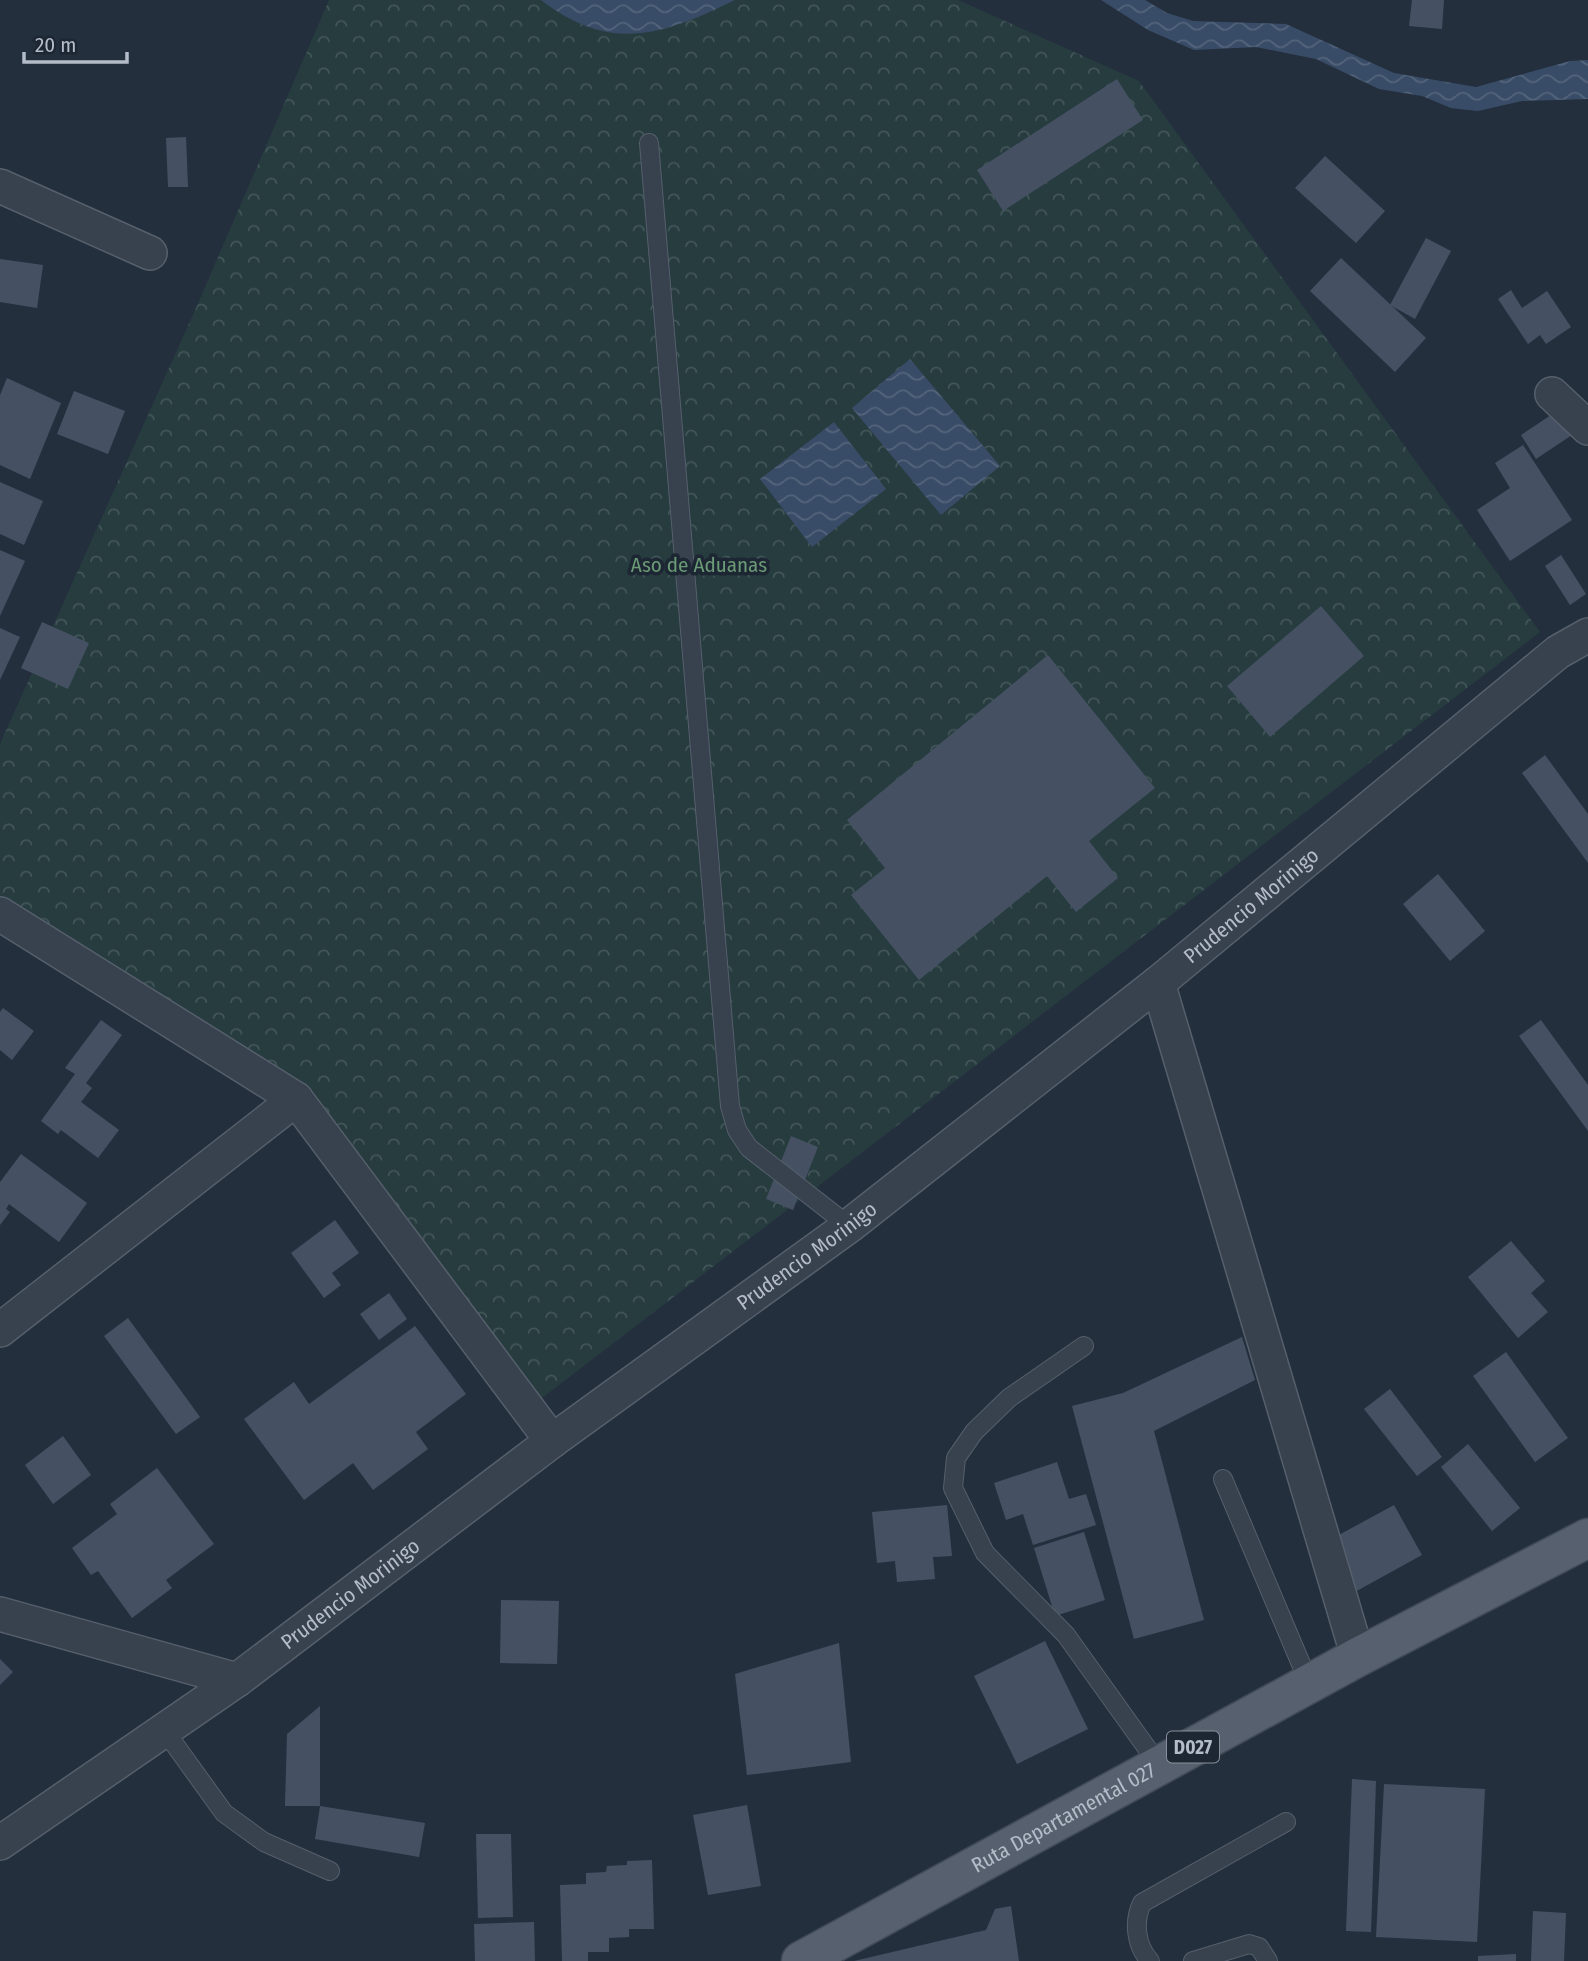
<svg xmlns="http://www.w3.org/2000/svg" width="1588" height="1961" viewBox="0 0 1588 1961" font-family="'Fira Sans Condensed',sans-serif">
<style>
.park{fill:url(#park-crowns)}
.water{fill:url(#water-waves)}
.building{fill:#455162}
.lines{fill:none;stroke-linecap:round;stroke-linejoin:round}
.service-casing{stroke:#565f6c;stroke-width:20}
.minor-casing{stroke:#565f6c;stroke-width:36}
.primary-casing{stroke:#414a57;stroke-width:41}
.service{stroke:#38414e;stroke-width:18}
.minor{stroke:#38414e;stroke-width:33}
.primary{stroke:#56606e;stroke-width:38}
.labels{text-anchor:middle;stroke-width:7;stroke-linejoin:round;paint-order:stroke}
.shield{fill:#1d2633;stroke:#878f9c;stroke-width:2}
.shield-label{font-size:19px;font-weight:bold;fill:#b4bcc9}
.park-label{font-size:21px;fill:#6b9a76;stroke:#1d2633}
.street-label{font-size:21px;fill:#b4bcc9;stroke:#1d2633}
</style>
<defs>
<pattern id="park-crowns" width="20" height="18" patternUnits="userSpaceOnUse" patternTransform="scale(1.75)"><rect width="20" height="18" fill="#263c3f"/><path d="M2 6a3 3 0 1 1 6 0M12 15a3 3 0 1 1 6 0" fill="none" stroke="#435659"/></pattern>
<pattern id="water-waves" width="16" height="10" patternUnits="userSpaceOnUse" patternTransform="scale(1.75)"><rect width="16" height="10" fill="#394c67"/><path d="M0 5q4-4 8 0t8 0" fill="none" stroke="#53647b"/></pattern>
</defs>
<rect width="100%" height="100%" fill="#242f3e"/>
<path class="park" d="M329 0H958L1139 81 1540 632 542 1398 292 1078 0 901V744L196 308Z"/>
<g class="water">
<path d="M541 0H735C663 35 611 54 541 0Z"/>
<path d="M1101 0H1145L1167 13 1193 21 1286 24 1394 73 1476 87 1570 61 1588 60V99L1522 101 1478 111 1451 108 1422 96 1379 89 1316 59 1256 47 1194 50 1148 30Z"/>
<path d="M910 359 1000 466 941 515 852 408Z"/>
<path d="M834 422 886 489 812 547 760 479Z"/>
</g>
<g class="building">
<path d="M1412 0H1444L1442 29 1409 26Z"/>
<path d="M1117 79 1143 120 1003 211 977 170Z"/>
<path d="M186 137 188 187H168L166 138Z"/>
<path d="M1325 156 1385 211 1356 243 1295 188Z"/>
<path d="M1426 238 1451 251 1415 319 1390 305Z"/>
<path d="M1341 258 1426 338 1395 372 1310 291Z"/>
<path d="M0 259 43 265 37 308 0 302Z"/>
<path d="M1511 290 1522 308 1547 291 1571 327 1546 344 1540 335 1528 344 1498 299Z"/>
<path d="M7 378 61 403 30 479 0 465V395Z"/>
<path d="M74 391 125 411 108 454 57 434Z"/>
<path d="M1563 407 1578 431 1536 459 1521 435Z"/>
<path d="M1523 445 1572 520 1510 561 1477 510 1510 488 1495 463Z"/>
<path d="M0 482 43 501 24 545 0 534Z"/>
<path d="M0 550 25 561 0 616Z"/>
<path d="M1561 555 1586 594 1570 605 1545 566Z"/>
<path d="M1321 606 1364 656 1270 737 1227 686Z"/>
<path d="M42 622 89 643 68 689 21 668Z"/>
<path d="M0 628 20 637 0 680Z"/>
<path d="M1048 655 1155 788 1089 841 1118 878 1076 912 1047 876 919 980 851 895 885 868 847 820Z"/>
<path d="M1545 755 1588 814V863L1522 773Z"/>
<path d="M1438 874 1485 931 1450 961 1403 904Z"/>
<path d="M3 1008 34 1031 12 1060 0 1050V1012Z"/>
<path d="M101 1020 122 1035 86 1083 92 1088 81 1102 119 1130 98 1158 61 1130 58 1134 41 1121 75 1074 65 1068Z"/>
<path d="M1541 1020 1588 1085V1131L1519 1036Z"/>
<path d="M791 1136 818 1147 793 1210 766 1199Z"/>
<path d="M21 1154 87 1203 59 1242 9 1204 6 1209 10 1212 0 1225V1182Z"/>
<path d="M335 1220 359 1253 332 1273 341 1285 324 1298 291 1253Z"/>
<path d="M1511 1241 1545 1281 1531 1293 1548 1312 1518 1338 1468 1277Z"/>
<path d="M389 1293 407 1319 379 1340 360 1314Z"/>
<path d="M128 1318 200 1417 176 1434 104 1336Z"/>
<path d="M415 1326 466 1394 416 1432 428 1449 373 1490 353 1463 304 1500 244 1419 294 1382 309 1404Z"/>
<path d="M1242 1337 1255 1380 1154 1431 1204 1620 1134 1639 1072 1406 1123 1393Z"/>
<path d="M1506 1352 1568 1438 1535 1462 1473 1376Z"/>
<path d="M1390 1389 1442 1457 1417 1476 1364 1409Z"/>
<path d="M63 1436 91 1475 53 1504 25 1465Z"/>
<path d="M1468 1444 1520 1508 1492 1531 1441 1467Z"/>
<path d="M1057 1462 1069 1499 1086 1494 1096 1525 1033 1545 1023 1514 1006 1520 994 1483Z"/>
<path d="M157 1468 214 1544 166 1580 172 1588 132 1618 98 1571 91 1575 72 1548 117 1514 110 1504Z"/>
<path d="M947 1505 952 1556 933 1557 935 1579 897 1582 895 1561 877 1563 872 1512Z"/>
<path d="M1394 1505 1422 1555 1353 1593 1326 1542Z"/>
<path d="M1084 1532 1105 1600 1055 1616 1034 1548Z"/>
<path d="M501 1600 559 1601 557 1664 500 1663Z"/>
<path d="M1045 1641 1088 1729 1017 1764 974 1676Z"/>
<path d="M839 1643 851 1762 747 1775 735 1674Z"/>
<path d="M0 1659 13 1672 0 1685Z"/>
<path d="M320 1706V1806H285L287 1734Z"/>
<path d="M1352 1779 1376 1781 1371 1932 1346 1931Z"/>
<path d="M1384 1784 1485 1789 1477 1942 1376 1937Z"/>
<path d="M747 1805 761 1886 708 1895 693 1815Z"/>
<path d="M320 1806 425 1823 419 1857 315 1839Z"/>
<path d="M476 1834H511L513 1917 478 1918Z"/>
<path d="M652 1860 654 1929H629V1937L609 1938V1952H588V1961H562L560 1885 586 1884V1873L606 1872 607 1866 627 1865V1861Z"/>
<path d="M1011 1906 1019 1961H854L986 1930 995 1909Z"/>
<path d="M1533 1911 1566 1913 1564 1961H1531Z"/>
<path d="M534 1922 535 1961H475L474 1924Z"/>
<path d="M1516 1954V1961H1478V1956Z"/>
</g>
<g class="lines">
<defs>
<g id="service">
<path d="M649 143 730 1106 737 1130 749 1148 849 1226"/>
<path d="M1084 1346 1009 1398 974 1432 956 1458 953 1488 985 1553 1066 1635 1159 1765"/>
<path d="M1223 1479 1309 1683"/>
<path d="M165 1731 224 1813 264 1842 330 1871"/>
<path d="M1150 1961C1136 1946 1133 1922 1142 1903L1286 1822"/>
<path d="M1193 1961 1249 1944 1259 1947 1268 1961"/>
</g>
<g id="minor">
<path d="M0 186 150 253"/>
<path d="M1552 394 1588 428"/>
<path d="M0 914 296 1099 552 1441"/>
<path d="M1158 983 1358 1657"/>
<path d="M0 1330 296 1099"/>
<path d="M0 1614 237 1680"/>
<path id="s1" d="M0 1843 237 1680 552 1441 849 1226 1158 983 1558 652 1588 635"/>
</g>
<g id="primary">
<path id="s2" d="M801 1961 1358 1657 1588 1538"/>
</g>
</defs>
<use href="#service" class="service-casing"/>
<use href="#minor" class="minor-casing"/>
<use href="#primary" class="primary-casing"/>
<use href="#service" class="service"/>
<use href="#minor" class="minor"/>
<use href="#primary" class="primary"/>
</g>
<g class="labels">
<rect class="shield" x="1167" y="1731.5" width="52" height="31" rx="5"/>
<g class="shield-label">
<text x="1193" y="1754">D027</text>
</g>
<g class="park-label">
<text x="699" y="572">Aso de Aduanas</text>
</g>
<g class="street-label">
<text dy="7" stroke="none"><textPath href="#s1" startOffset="1564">Prudencio Morinigo</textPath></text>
<text dy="7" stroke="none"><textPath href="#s1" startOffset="998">Prudencio Morinigo</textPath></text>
<text dy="7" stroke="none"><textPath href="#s1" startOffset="430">Prudencio Morinigo</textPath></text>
<text dy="7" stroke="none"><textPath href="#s2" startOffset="299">Ruta Departamental 027</textPath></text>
</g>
</g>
<path d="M24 52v10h103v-10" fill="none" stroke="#b4bcc9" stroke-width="3.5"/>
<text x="35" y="52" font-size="21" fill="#b4bcc9" stroke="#1d2633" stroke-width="5" paint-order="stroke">20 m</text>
</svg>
